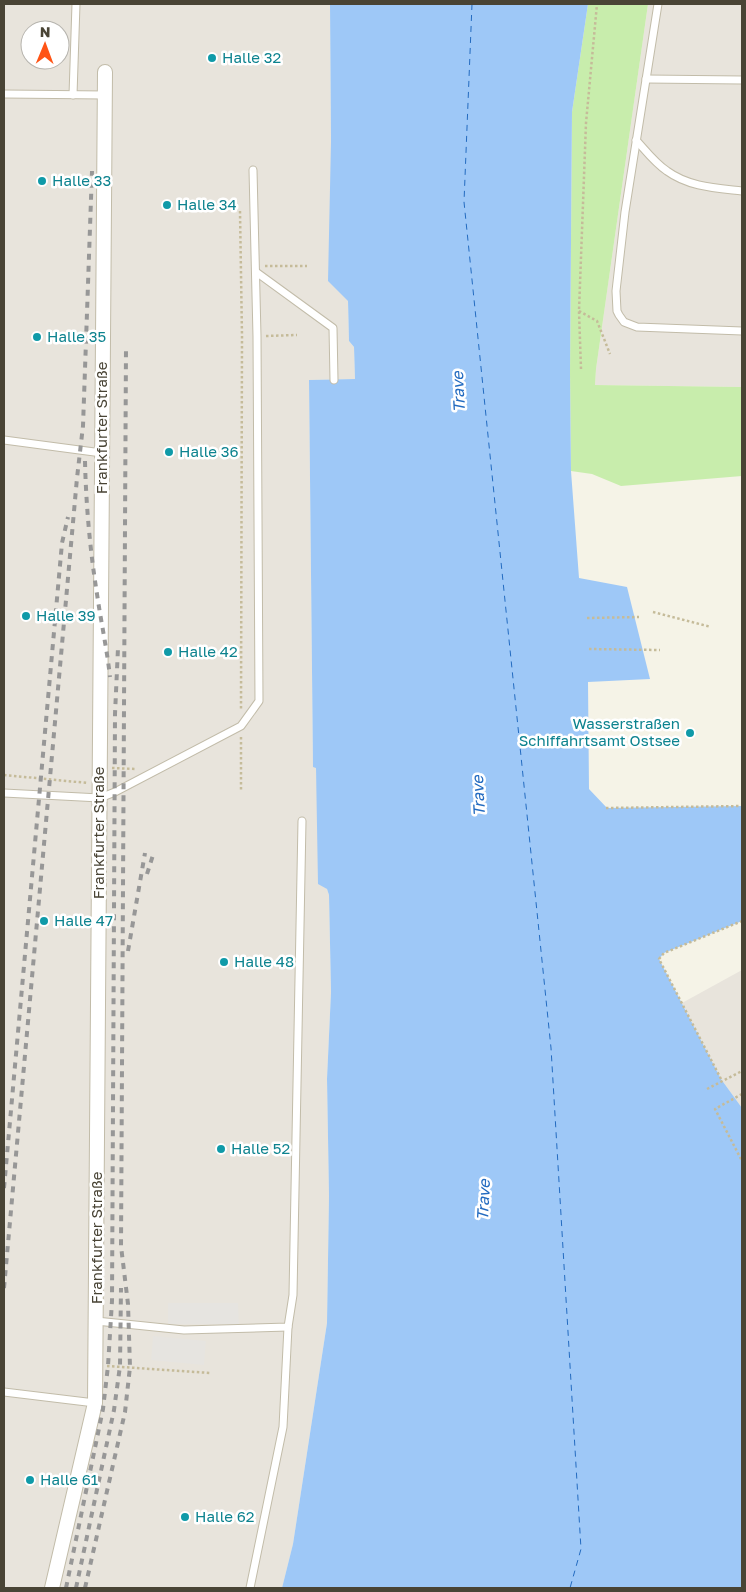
<svg xmlns="http://www.w3.org/2000/svg" width="746" height="1592" viewBox="0 0 746 1592" font-family="'Golos Text',sans-serif">
<style>
.industrial{fill:#e8e4dc;fill-rule:evenodd}
.green{fill:#c8edac}
.parking{fill:#e6e4e0}
.water{fill:#9ec8f7}
.lines{fill:none;stroke-linecap:round;stroke-linejoin:round}
.ferry{stroke:#236bc0;stroke-width:1;stroke-dasharray:6 5;stroke-linecap:butt}
.lane-casing{stroke:#c2bca9;stroke-width:9}
.street-casing{stroke:#c2bca9;stroke-width:16}
.path{stroke:#c5bb99;stroke-width:2.5;stroke-dasharray:2.5 2.5;stroke-linecap:butt}
.lane{stroke:#fff;stroke-width:7}
.street{stroke:#fff;stroke-width:14}
.rail{stroke:#979797;stroke-width:4;stroke-dasharray:6 6;stroke-linecap:butt}
.culture-dot{fill:#0f9aa8;stroke:#fff;stroke-width:2}
.labels{text-anchor:middle;stroke-width:5;stroke-linejoin:round;paint-order:stroke}
.culture-label{font-size:15px;fill:#0d838f;stroke:#fff;text-anchor:start}
.street-label{font-size:15px;fill:#494435;stroke:#fff}
.water-label{font-size:16px;font-style:italic;fill:#236bc0;stroke:#fff}
</style>
<rect width="100%" height="100%" fill="#f5f3e7"/>
<g class="industrial">
<path d="M4 4H330L331 142 348 301 349 341 354 347 355 379 309 380 313 767H316L323 886 327 889 329 895 331 992 327 1079 329 1196 327 1323 293 1544 282 1588H4ZM30 30H60V60H30Z"/>
<path d="M648 4H742V387L595 385 596 369Z"/>
<path d="M742 970V1108L721 1079 682 1003Z"/>
</g>
<path class="green" d="M588 4H648L596 369 595 385 742 387V476L621 486 592 474 571 471 570 373 572 112Z"/>
<g class="parking">
<path d="M168 1303H238L239 1324H168Z"/>
<path d="M153 1336 206 1341 204 1365 151 1360Z"/>
</g>
<path class="water" d="M330 4H588L572 112 570 373 571 471 579 578 627 587 650 679 588 682 589 789 607 808 742 806V921L664 953 659 959 721 1079 742 1108V1588H282L293 1544 327 1323 329 1196 327 1079 331 992 329 895 327 889 318 884 316 768 313 767 309 380 355 379 354 347 349 341 348 301 328 281 331 142Z"/>
<g class="lines">
<path class="ferry" d="M472 4 464 202 551 1048 581 1549 570 1588"/>
<defs>
<g id="lane">
<path d="M658 4 625 212 616 291 617 311 619 315 624 322 637 327 742 331"/>
<path d="M646 79 742 80"/>
<path d="M4 94 105 95"/>
<path d="M73 95 76 4"/>
<path d="M636 140C646 151 655 163 667 171 689 187 716 188 742 191"/>
<path d="M256 272 333 328 334 380"/>
<path d="M4 440 102 453"/>
<path d="M4 793 100 798 115 792 241 726 259 701 257 336 253 170"/>
<path d="M96 1321 184 1330 288 1327 293 1295 302 821"/>
<path d="M4 1392 95 1403"/>
<path d="M250 1588 283 1427 288 1327"/>
</g>
<path id="street" d="M52 1588 95 1403 105 72"/>
</defs>
<use href="#lane" class="lane-casing"/>
<use href="#street" class="street-casing"/>
<g class="path">
<path d="M240 211 242 336 241 709"/>
<path d="M265 266H307"/>
<path d="M579 311 597 321 610 354"/>
<path d="M266 336 297 335"/>
<path d="M581 369 579 311 586 123 597 4"/>
<path d="M653 612 711 627"/>
<path d="M587 618 639 617"/>
<path d="M589 649 660 650"/>
<path d="M241 737V791"/>
<path d="M112 768 136 769"/>
<path d="M4 775 88 783"/>
<path d="M606 808 742 806"/>
<path d="M721 1079 659 959 664 953 742 921"/>
<path d="M707 1089 742 1071"/>
<path d="M742 1094 715 1109 742 1161"/>
<path d="M107 1366 210 1373"/>
</g>
<use href="#lane" class="lane"/>
<use href="#street" class="street"/>
<g class="rail">
<path d="M85 461C86 505 90 550 97 594 101 622 107 649 110 677"/>
<path d="M147 874 153 855"/>
<path d="M128 951 145 853"/>
<path d="M4 1188 62 543 68 517"/>
<path d="M4 1288 77 478 83 426 92 171"/>
<path d="M66 1588 103 1409 108 1366 112 1301 115 714 118 648"/>
<path d="M76 1588 114 1410 120 1366 121 1288"/>
<path d="M85 1588 125 1412 130 1367 128 1304 121 1246 126 348"/>
</g>
</g>
<g class="culture-dot">
<circle cx="212" cy="58" r="5"/>
<circle cx="42" cy="181" r="5"/>
<circle cx="167" cy="205" r="5"/>
<circle cx="37" cy="337" r="5"/>
<circle cx="169" cy="452" r="5"/>
<circle cx="26" cy="616" r="5"/>
<circle cx="168" cy="652" r="5"/>
<circle cx="690" cy="733" r="5"/>
<circle cx="44" cy="921" r="5"/>
<circle cx="224" cy="962" r="5"/>
<circle cx="221" cy="1149" r="5"/>
<circle cx="30" cy="1480" r="5"/>
<circle cx="185" cy="1517" r="5"/>
</g>
<g class="labels">
<g class="culture-label">
<text x="222" y="63">Halle 32</text>
<text x="52" y="186">Halle 33</text>
<text x="177" y="210">Halle 34</text>
<text x="47" y="342">Halle 35</text>
<text x="179" y="457">Halle 36</text>
<text x="36" y="621">Halle 39</text>
<text x="178" y="657">Halle 42</text>
<text x="680" y="729" text-anchor="end">Wasserstraßen<tspan x="680" dy="17">Schiffahrtsamt Ostsee</tspan></text>
<text x="54" y="926">Halle 47</text>
<text x="234" y="967">Halle 48</text>
<text x="231" y="1154">Halle 52</text>
<text x="40" y="1485">Halle 61</text>
<text x="195" y="1522">Halle 62</text>
</g>
<g class="street-label">
<text transform="translate(102 428) rotate(-90)" y="5">Frankfurter Straße</text>
<text transform="translate(99 833) rotate(-90)" y="5">Frankfurter Straße</text>
<text transform="translate(97 1238) rotate(-90)" y="5">Frankfurter Straße</text>
</g>
<g class="water-label">
<text transform="translate(458 392) rotate(-93)" y="6">Trave</text>
<text transform="translate(478 796) rotate(-93)" y="6">Trave</text>
<text transform="translate(483 1200) rotate(-87)" y="6">Trave</text>
</g>
</g>
<rect width="746" height="1592" fill="none" stroke="#494435" stroke-width="10"/>
<g transform="translate(45 45) rotate(1)"><circle r="24" fill="#ffffff" stroke="#b6b4ae"/>
<path d="M0-4L9 19L0 12L-9 19Z" fill="#ff5415"/>
<text y="-8" font-size="14" font-weight="bold" text-anchor="middle" fill="#494435">N</text>
</g>
</svg>
